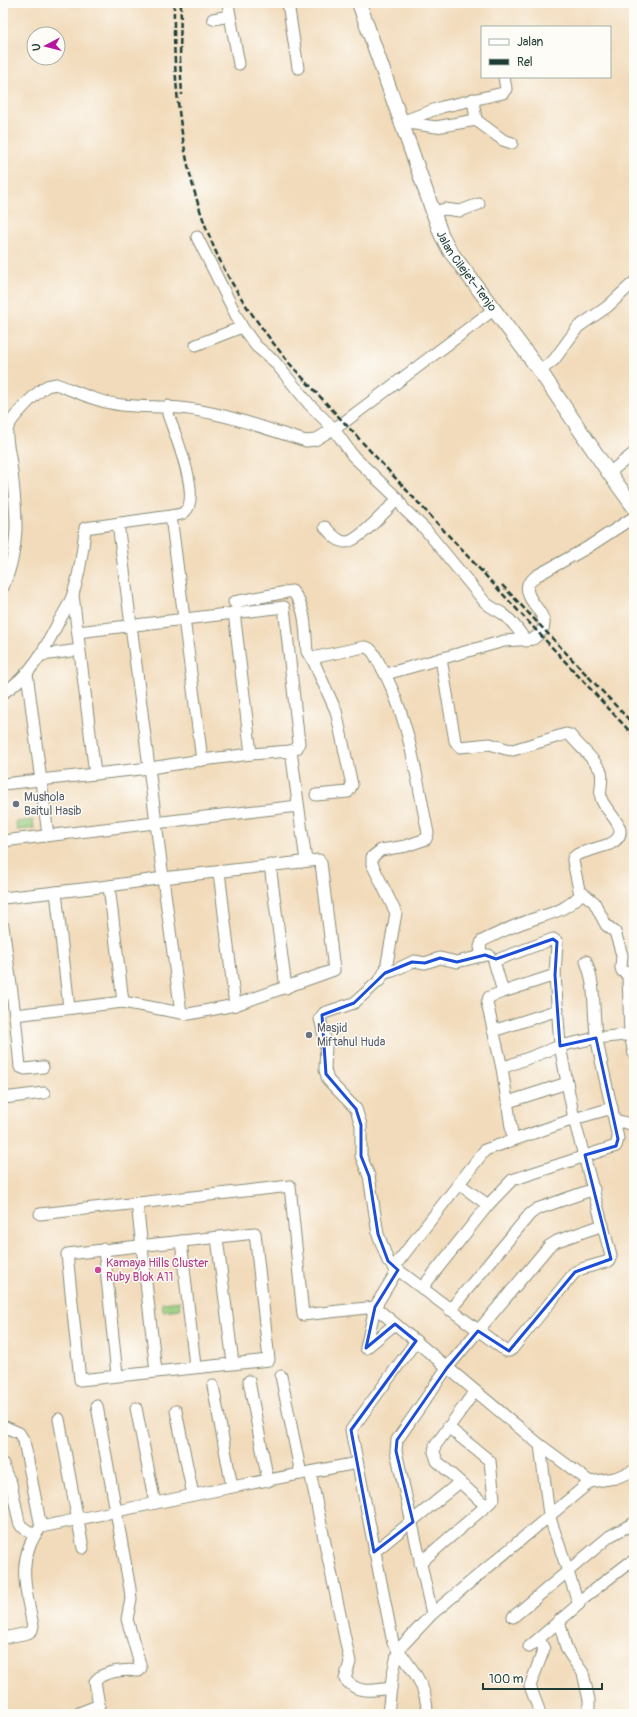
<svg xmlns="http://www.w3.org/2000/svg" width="637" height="1717" viewBox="0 0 637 1717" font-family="Pangolin,sans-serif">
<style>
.green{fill:#97ca7b;stroke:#5b8458}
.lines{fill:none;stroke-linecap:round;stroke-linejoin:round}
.minor-casing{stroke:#888c78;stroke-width:13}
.major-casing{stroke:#888c78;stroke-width:16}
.minor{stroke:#fff;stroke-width:11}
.major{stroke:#fff;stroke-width:14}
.rail{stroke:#1f3d34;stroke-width:2.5;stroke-dasharray:6 3;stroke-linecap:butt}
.marked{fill:none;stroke:#1d4ed8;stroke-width:3;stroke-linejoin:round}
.worship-dot{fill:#6b7280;stroke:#fdfcf7;stroke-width:1.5}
.hotel-dot{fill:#d1479c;stroke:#fdfcf7;stroke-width:1.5}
.labels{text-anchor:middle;stroke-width:3;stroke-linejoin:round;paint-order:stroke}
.street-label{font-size:12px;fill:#1f3d34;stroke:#fdfcf7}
.worship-label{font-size:12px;fill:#5b616d;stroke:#fdfcf7;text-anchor:start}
.hotel-label{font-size:12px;fill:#b23c85;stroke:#fdfcf7;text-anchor:start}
</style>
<rect width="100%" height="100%" fill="#fdfcf7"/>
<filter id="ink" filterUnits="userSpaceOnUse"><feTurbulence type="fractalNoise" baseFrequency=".025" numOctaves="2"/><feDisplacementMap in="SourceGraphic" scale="8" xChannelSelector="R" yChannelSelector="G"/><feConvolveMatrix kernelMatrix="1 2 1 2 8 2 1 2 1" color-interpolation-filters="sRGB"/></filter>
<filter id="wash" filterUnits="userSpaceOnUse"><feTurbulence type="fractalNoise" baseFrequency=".012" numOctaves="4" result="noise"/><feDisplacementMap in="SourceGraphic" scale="16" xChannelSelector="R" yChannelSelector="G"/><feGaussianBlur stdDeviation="0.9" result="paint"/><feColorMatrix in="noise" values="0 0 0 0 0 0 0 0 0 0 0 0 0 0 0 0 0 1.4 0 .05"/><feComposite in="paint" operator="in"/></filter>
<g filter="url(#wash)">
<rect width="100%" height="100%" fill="#f2dbbb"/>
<g class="green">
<path d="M33 820 34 828 17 830 16 822Z"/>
<path d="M179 1301 180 1309 163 1311 162 1303Z"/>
</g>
</g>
<g filter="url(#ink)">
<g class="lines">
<defs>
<g id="minor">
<path d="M228 3 230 16"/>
<path d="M288 3 298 68"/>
<path d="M213 19 230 16 239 64"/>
<path d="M473 99 476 120"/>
<path d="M401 122 442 107 503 93 506 89 504 77"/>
<path d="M401 122 436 127 476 120 503 140 512 143"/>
<path d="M433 212 445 209 460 211 479 204"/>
<path d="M197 237 242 327"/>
<path d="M196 345 242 327 256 346 274 361 309 404 334 429 353 456 398 499 404 509 425 529 484 601C489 607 496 609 503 614 512 620 519 631 526 641"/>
<path d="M540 371 554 360 578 327 607 307 634 282"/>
<path d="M168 406V414C174 433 204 501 183 513 180 515 174 515 171 516"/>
<path d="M609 473 634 453"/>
<path d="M325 527C331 533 336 541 345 542 358 543 388 508 398 499"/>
<path d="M3 587C22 544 16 509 11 464 10 454 6 441 7 431 8 420 37 392 47 386 49 385 53 385 56 384 77 392 100 403 122 405 146 408 171 405 195 410 233 416 269 430 306 441L315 440 343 423 493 310"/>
<path d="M73 595 95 774"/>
<path d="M234 602 292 591C307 607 305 631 307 652L312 658 364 647C372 647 375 656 378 661 409 713 416 776 428 833L426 839 406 846 381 850 372 857V864L396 913 386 969 380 980 354 1003 324 1013 320 1018 326 1044 325 1070 328 1080 356 1109 361 1125V1156L369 1176 378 1234 388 1261 394 1267"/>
<path d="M78 632 284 607 299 743 297 748 291 751"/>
<path d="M42 655 79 650"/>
<path d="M312 658 336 711 352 785 348 792 316 795"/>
<path d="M441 659 455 741 460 747 490 744 506 749 513 750 566 734 570 735C579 746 591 756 599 768 605 775 599 789 601 798 604 812 636 831 610 844L578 854 573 858V861L579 890 594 902 606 925 615 932 622 955 621 968 622 971 628 975"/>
<path d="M27 673 48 835"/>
<path d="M386 674 504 641 533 639C563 618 522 605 528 584L536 576 585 549 634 517"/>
<path d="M3 693C32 674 44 651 59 621 64 613 70 603 73 594 80 573 83 550 85 528L171 516 202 760 150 768 3 784"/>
<path d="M251 754 291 751 306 861"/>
<path d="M202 760 251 754 234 612"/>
<path d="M3 841 298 806"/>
<path d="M270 865 286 988"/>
<path d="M219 872 235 1005"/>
<path d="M109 886 123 1002"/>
<path d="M56 892 69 1008"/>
<path d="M3 898 109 886 163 878 118 523"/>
<path d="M3 926 15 1015 20 1067 25 1069 43 1067"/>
<path d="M482 956 480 947 482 941C497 934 512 926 528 921 550 913 565 912 582 893"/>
<path d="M633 972H629L628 975 630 1034 634 1054"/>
<path d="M385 973 393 971 414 961 425 963 440 958 457 962 485 955H489"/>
<path d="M503 992 555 975"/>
<path d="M15 1015 123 1002 181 1013 189 1014 235 1005 334 970 321 863 319 860 163 878 181 1013"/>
<path d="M493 1031 558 1010"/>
<path d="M502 1068 560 1046 596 1038 634 1034"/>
<path d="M3 1098 44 1093"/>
<path d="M508 1102 567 1083"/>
<path d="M615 1120 634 1125"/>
<path d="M513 1140 502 1068 487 1003 489 997 503 992 494 961 553 939 557 942 555 975 560 1046 574 1119 611 1256 609 1261 581 1269 575 1272 512 1349 509 1351H506L394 1267 485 1150 574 1119 612 1108"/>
<path d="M459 1184 488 1205"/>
<path d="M137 1203 156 1371"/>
<path d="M40 1214 290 1186 303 1315 375 1307 366 1348"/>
<path d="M255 1233 269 1360 80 1380 67 1254Z"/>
<path d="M217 1238 233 1363"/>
<path d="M181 1241 195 1366"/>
<path d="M104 1249 117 1375"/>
<path d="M398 1269 375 1307 540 1445 590 1482"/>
<path d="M422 1288 488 1205 512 1180 616 1146 618 1139C612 1106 603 1073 597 1040 592 1012 597 989 586 961"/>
<path d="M450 1310 530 1214 537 1209 594 1189"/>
<path d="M416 1341 351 1430 393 1643C409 1665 428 1685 427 1714"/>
<path d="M366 1348 395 1324"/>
<path d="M281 1376 301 1474"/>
<path d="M249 1381 268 1481"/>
<path d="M213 1386 232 1487"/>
<path d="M136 1408 155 1503"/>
<path d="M176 1411 193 1495"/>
<path d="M59 1419 83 1548"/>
<path d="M3 1426 19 1433 24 1441 41 1527"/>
<path d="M448 1427 490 1461 494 1499 486 1506"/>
<path d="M540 1445 549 1515 578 1602"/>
<path d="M3 1464 6 1474 11 1483 19 1522 21 1526 34 1535"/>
<path d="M310 1472 350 1662 345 1679C358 1695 373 1690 391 1688"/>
<path d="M374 1552 460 1482"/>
<path d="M420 1563 486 1506 437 1461 434 1452 435 1446 475 1391"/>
<path d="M432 1614 396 1451 397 1440 447 1368 549 1246 557 1241 603 1225"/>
<path d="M513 1617 610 1536 634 1523"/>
<path d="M559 1620 566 1648 571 1656 583 1673 589 1700V1714"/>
<path d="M3 1638 28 1633 32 1630 33 1626C26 1590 15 1558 41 1527L232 1487 357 1463"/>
<path d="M529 1647 579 1604 578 1602 629 1563 634 1561"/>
<path d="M539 1710 530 1686 544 1649 539 1639"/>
<path d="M79 1713 99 1705 95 1682C101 1671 127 1669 139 1671L141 1668 127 1619 131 1599 130 1589 97 1406"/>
<path d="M388 1714 392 1678 398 1650 432 1614 590 1482 615 1478 634 1471"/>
</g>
<g id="major">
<path id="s1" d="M359 3 441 234 450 251 540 371 609 473 634 507"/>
</g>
</defs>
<use href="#minor" class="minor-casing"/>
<use href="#major" class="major-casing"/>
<use href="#minor" class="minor"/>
<use href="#major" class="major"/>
<g class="rail">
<path d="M174 3C173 88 181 173 216 252 234 292 261 328 289 363L634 736"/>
<path d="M181 3 180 59 182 95"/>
<path d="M502 585 634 725"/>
</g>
</g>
</g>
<path class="marked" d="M553 939 557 942 555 975 560 1046 596 1038 618 1139 616 1146 585 1155 611 1259 575 1272 509 1351 478 1331 447 1368 397 1440 396 1451 413 1522 374 1552 351 1430 416 1341 395 1324 366 1348 375 1307 398 1270 388 1261 378 1234 369 1176 361 1156V1125L356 1109 326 1074 322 1015 354 1003 385 973 412 962 425 963 440 958 457 962 485 955 496 959Z"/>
<g class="worship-dot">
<circle cx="16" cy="804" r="4"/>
<circle cx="309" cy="1035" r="4"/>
</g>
<circle class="hotel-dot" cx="98" cy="1270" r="4"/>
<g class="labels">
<g class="street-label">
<text dy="4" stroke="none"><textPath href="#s1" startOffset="290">Jalan Cilejet–Tenjo</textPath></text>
</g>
<g class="worship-label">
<text x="24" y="801">Mushola<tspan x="24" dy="14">Baitul Hasib</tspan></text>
<text x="317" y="1032">Masjid<tspan x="317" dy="14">Miftahul Huda</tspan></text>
</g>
<g class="hotel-label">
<text x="106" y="1267">Kamaya Hills Cluster<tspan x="106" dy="14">Ruby Blok A11</tspan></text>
</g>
</g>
<rect width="637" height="1717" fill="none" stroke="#fdfcf7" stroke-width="16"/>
<rect x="481" y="26" width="130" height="52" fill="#fdfcf7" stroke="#a4b0a9"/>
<rect x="489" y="39" width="20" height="6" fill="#ffffff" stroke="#a4b0a9"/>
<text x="517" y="46" font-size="12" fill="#1f3d34">Jalan</text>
<rect x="489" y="59" width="20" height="6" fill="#1f3d34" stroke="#a4b0a9"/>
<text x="517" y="66" font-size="12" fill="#1f3d34">Rel</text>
<g transform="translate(46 46) rotate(263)"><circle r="19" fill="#fdfcf7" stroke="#a4b0a9"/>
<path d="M0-3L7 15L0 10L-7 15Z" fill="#b5179e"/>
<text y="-6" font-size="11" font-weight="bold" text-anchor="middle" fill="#1f3d34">U</text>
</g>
<path d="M483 1683v6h119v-6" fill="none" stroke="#1f3d34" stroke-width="2"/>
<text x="489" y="1683" font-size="12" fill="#1f3d34" stroke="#fdfcf7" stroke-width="3" paint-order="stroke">100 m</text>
</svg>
